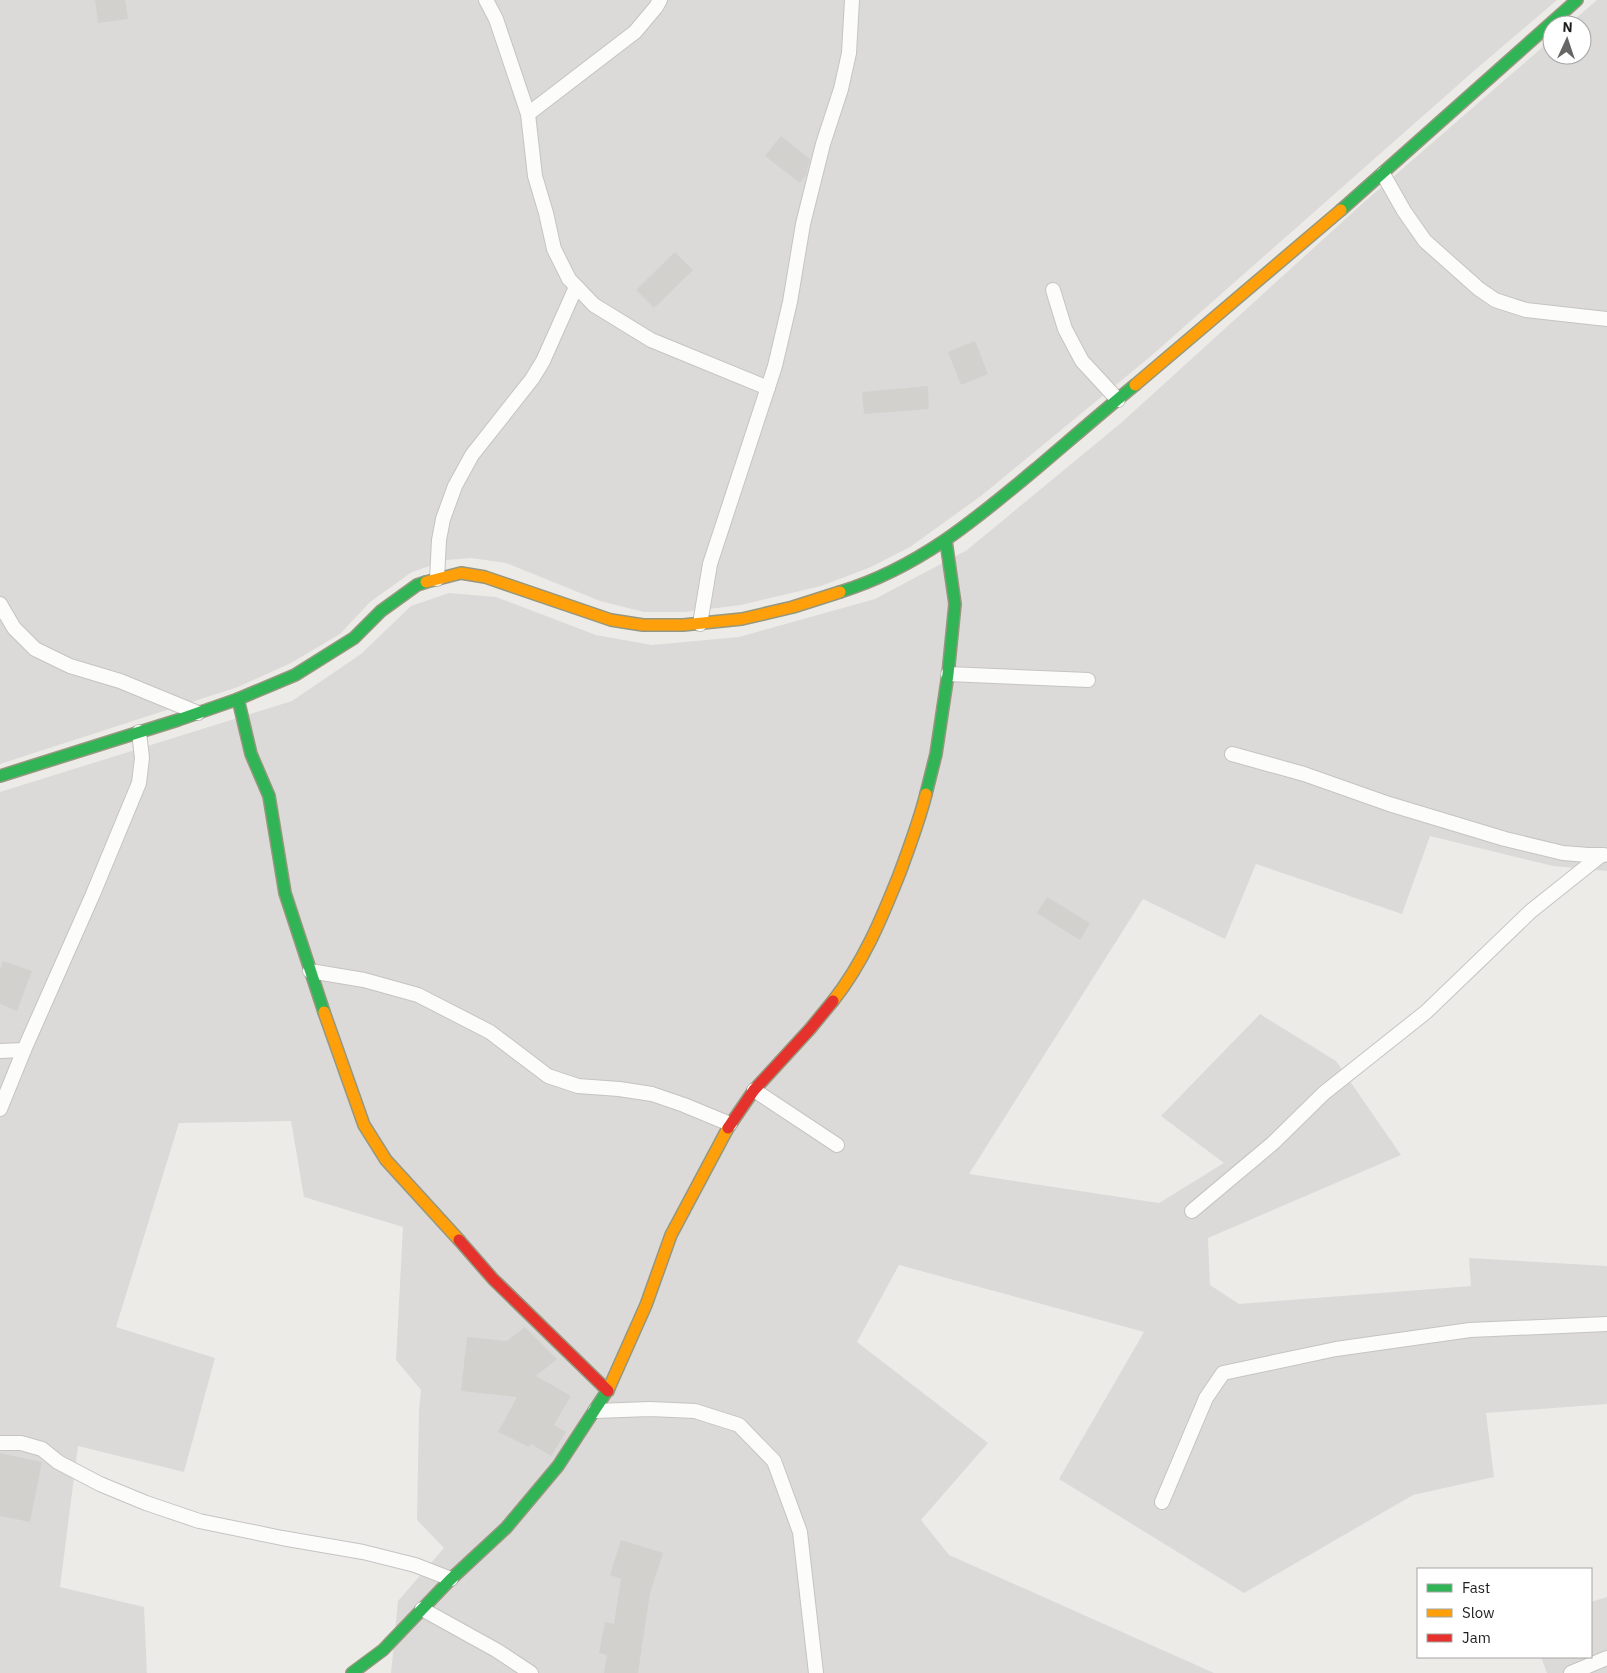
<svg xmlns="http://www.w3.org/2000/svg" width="1607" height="1673" viewBox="0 0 1607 1673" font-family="'IBM Plex Sans',sans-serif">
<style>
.residential{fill:#dcdad8}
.building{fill:#d3d1ce}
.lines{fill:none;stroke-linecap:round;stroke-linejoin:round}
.street-casing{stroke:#c5c4c3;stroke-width:16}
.fast-casing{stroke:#95977e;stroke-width:14}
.slow-casing{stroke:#95977e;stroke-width:14}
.jam-casing{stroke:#95977e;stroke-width:14}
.street{stroke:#fcfcfb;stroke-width:14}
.fast{stroke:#30b455;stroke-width:11}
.slow{stroke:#ff9f0a;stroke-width:11}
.jam{stroke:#e5322d;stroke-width:11}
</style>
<rect width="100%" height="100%" fill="#edebe7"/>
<g class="residential">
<path d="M0 0H1557L1475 70 1151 356 981 496 910 547 871 567 821 586 741 605 685 612H644L600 601 506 563 471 558 447 560 412 572 370 602 340 634 291 663 238 687 0 764Z"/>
<path d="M1597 0H1607V871L1553 866 1430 836 1402 914 1256 864 1225 939 1143 899 969 1174 1159 1203 1224 1163 1161 1116 1260 1014 1336 1061 1401 1155 1208 1238 1210 1285 1239 1304 1471 1286 1469 1258 1607 1266V1404L1486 1413 1494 1477 1413 1495 1244 1593 1059 1479 1144 1332 899 1265 857 1342 988 1443 921 1520 949 1555 1214 1673H391L398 1601 444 1548 417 1520 419 1410 421 1390 396 1360 403 1227 304 1197 291 1121 179 1123 116 1327 215 1358 184 1472 78 1446 60 1587 144 1607 147 1673H0V792L292 701 361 654 411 606 449 593 496 597 596 635 652 645 739 637 875 599 967 550 1121 423 1363 203 1552 39V55H1582V25H1568Z"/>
<path d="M1607 1597V1673H1547L1541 1657H1591V1602Z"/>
</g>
<g class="building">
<path d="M95 0H125L128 19 98 23Z"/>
<path d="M781 136 810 159 806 175 800 183 765 156Z"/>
<path d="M675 252 693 270 654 308 636 290Z"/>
<path d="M975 341 988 374 961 385 948 352Z"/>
<path d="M928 386 929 409 864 414 862 392Z"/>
<path d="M1047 897 1090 923 1080 940 1037 913Z"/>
<path d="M3 961 32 971 17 1011 0 1004V969Z"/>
<path d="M525 1327 557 1359 536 1376 571 1396 554 1425 566 1432 551 1456 531 1444 529 1447 498 1432 517 1397 461 1391 467 1337 507 1341Z"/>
<path d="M0 1453 42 1462 30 1522 0 1516Z"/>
<path d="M621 1540 663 1553 650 1593 638 1673H604L607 1655 599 1653 605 1622 614 1624 621 1579 610 1575Z"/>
</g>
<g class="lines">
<defs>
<g id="street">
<path d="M486 0 496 19 528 114 535 176 546 213 554 249 569 279 594 305 651 340 768 388"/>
<path d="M528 114 635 32 656 7 660 0"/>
<path d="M1383 174 1404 211 1425 241 1479 289 1495 300 1526 310 1607 319"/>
<path d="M1053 290 1065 329 1082 361 1118 400"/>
<path d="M437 579 439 540 443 519 455 486 472 455 532 379 543 361 576 287"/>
<path d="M0 604 14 628 35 649 70 666 120 681 198 713"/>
<path d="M700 624 710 564 775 366 790 302 803 224 823 144 841 89 849 53 852 0"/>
<path d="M948 674 1088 680"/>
<path d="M1232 754 1304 774 1389 804 1505 839 1563 853 1588 855H1604"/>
<path d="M310 971 364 980 418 995 490 1032 548 1076 578 1086 619 1089 652 1094 684 1105 730 1124"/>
<path d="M0 1051 24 1050"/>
<path d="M754 1090 837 1145"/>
<path d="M0 1109 24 1050 93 894 139 783 142 758 139 732"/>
<path d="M1192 1211 1273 1143 1324 1093 1426 1012 1531 911 1600 856"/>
<path d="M595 1411 650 1409 695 1411 739 1425 774 1461 800 1532 816 1673"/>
<path d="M0 1443H21L42 1449 58 1462 100 1484 146 1503 199 1521 282 1538 363 1552 415 1565 451 1579"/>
<path d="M1162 1502 1206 1398 1223 1373 1336 1349 1470 1330 1607 1324"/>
<path d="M422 1609 496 1650 531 1673"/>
<path d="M1571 1673 1607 1658"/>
</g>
<g id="fast">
<path d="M1341 210 1577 0"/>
<path d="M840 592C918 568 975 520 1037 468 1070 440 1102 412 1135 385"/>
<path d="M238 699 251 754 269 796 285 893 324 1012"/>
<path d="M0 776 178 720 238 699 295 675 354 638 381 611 417 585 426 582"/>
<path d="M926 794 936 754 948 674 955 604 946 541"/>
<path d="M352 1673 383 1650 451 1579 506 1528 558 1466 609 1388"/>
</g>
<g id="slow">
<path d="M1135 385 1341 210"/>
<path d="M426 582 461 573 485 577 611 620 643 625H683L742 619 793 607 840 592"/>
<path d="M833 1001C863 963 881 920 899 875 909 848 919 822 926 794"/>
<path d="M324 1012 364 1125 386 1160 459 1240"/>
<path d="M609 1388 646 1305 671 1235 728 1128"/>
</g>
<g id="jam">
<path d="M728 1128 754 1090 810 1029 833 1001"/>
<path d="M459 1240 493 1279 608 1391"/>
</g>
</defs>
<use href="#street" class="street-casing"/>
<use href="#fast" class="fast-casing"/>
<use href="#slow" class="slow-casing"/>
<use href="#jam" class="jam-casing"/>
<use href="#street" class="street"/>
<use href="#fast" class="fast"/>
<use href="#slow" class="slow"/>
<use href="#jam" class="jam"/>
</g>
<rect x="1417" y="1568" width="175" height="90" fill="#ffffff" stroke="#a5a5a5"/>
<rect x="1427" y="1584" width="25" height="8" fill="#30b455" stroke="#a5a5a5"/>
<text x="1462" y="1593" font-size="15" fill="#1e1e1e">Fast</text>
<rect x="1427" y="1609" width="25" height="8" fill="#ff9f0a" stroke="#a5a5a5"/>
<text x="1462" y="1618" font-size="15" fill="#1e1e1e">Slow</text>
<rect x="1427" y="1634" width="25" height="8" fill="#e5322d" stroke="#a5a5a5"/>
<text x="1462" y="1643" font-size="15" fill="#1e1e1e">Jam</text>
<g transform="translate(1567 40) rotate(3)"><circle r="24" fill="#ffffff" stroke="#a5a5a5"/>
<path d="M0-4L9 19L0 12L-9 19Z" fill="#666664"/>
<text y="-8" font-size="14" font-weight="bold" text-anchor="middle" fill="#1e1e1e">N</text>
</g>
</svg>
